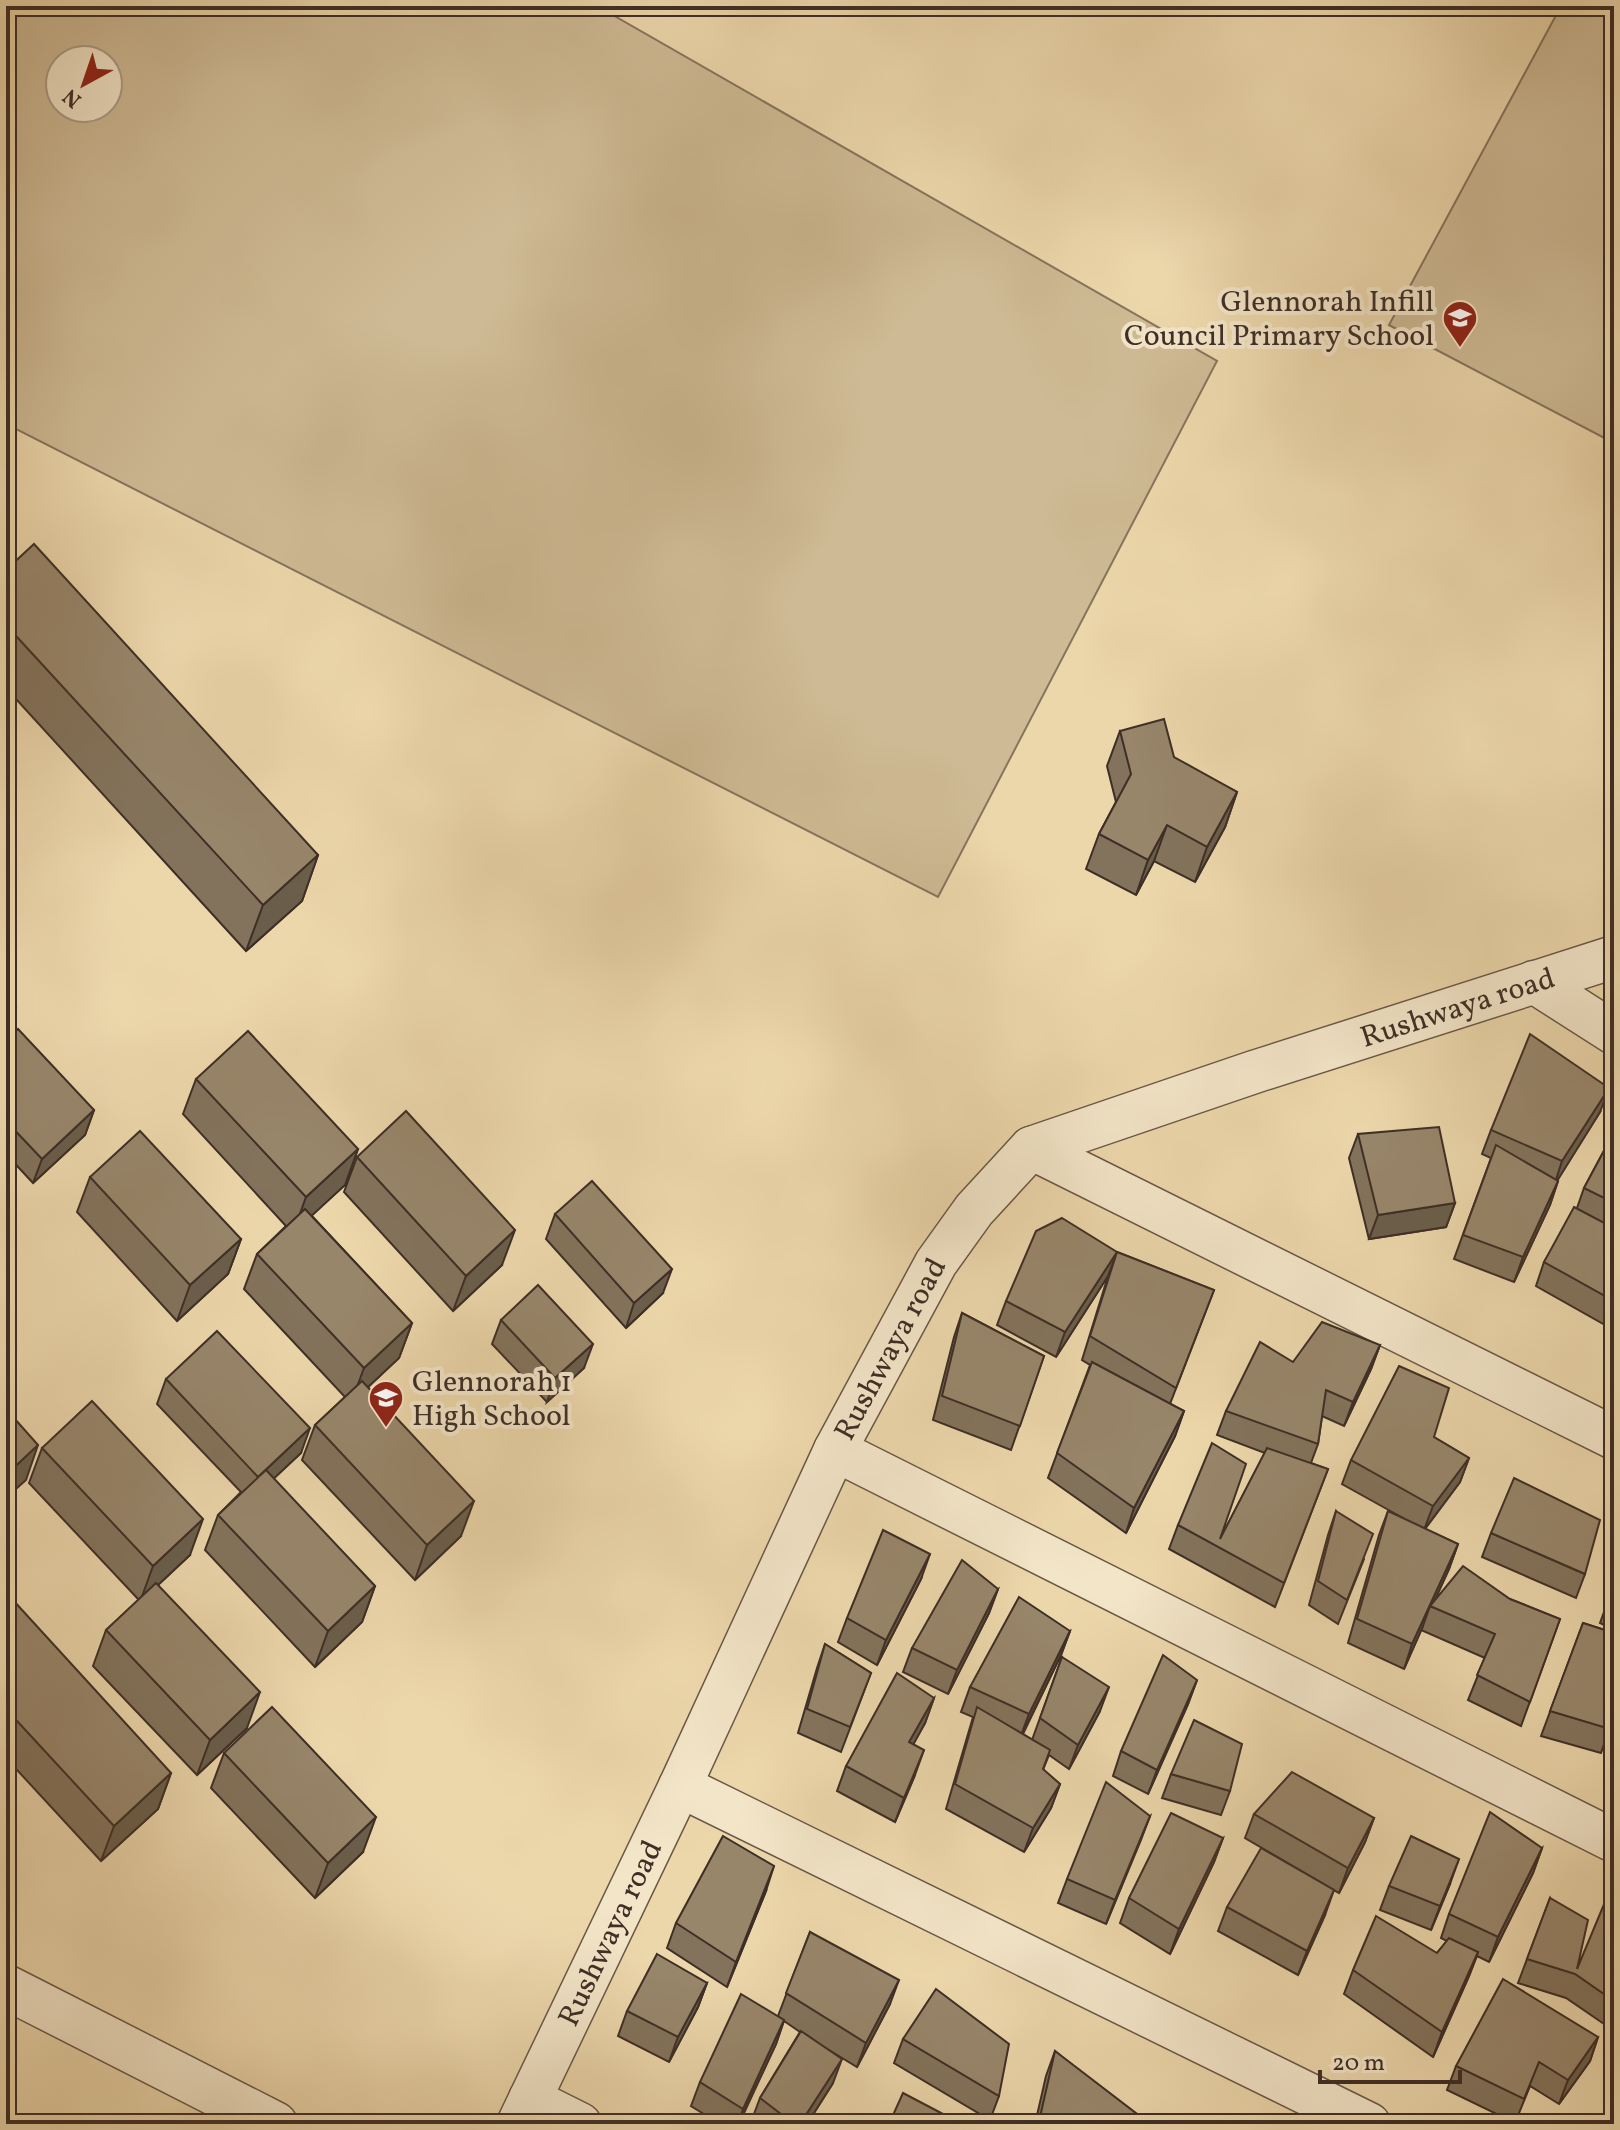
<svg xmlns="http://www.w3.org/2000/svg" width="1620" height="2130" viewBox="0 0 1620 2130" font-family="Vollkorn,serif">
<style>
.green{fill:#ceba94;stroke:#86745d;stroke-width:2;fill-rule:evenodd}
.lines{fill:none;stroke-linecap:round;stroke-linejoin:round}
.minor-casing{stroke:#6a5847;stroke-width:45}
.tertiary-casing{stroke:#6a5847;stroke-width:47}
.minor{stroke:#f3e5c8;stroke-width:42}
.tertiary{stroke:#f3e5c8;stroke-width:44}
.wall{fill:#83735c;stroke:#3e2e26;stroke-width:2}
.shaded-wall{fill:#6a5e4b;stroke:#3e2e26;stroke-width:2}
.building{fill:#98866b;stroke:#3e2e26;stroke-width:2}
.labels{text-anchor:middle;stroke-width:8;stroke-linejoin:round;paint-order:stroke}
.poi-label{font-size:30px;fill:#3e2e26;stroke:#f3e5c8;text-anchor:end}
.street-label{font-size:30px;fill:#3e2e26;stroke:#f3e5c8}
</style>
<rect width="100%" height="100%" fill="#ecd7ab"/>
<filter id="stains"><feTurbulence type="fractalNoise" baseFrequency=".0025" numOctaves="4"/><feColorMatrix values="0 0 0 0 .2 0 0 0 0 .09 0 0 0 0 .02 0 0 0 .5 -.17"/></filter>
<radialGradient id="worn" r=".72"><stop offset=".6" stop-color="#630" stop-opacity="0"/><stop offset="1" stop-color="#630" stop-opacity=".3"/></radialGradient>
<g class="green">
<path d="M6 6H597L1217 361 938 897 6 424ZM60 60H108V108H60Z"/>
<path d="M1561 6H1614V443L1389 325Z"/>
</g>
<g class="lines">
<defs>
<g id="minor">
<path d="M1534 982 1614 1033"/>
<path d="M1031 1148 1614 1438"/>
<path d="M835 1450 1614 1841"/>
<path d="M680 1786 1369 2124"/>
<path d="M530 2099 580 2124"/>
<path id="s1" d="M518 2124 680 1786 835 1450 936 1263 974 1210 1031 1148 1254 1072 1614 957"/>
</g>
<path id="tertiary" d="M6 1987 275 2124"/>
</defs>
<use href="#minor" class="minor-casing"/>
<use href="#tertiary" class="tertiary-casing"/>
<use href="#minor" class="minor"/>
<use href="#tertiary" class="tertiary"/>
</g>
<g class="wall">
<path d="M6 570 318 855 302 901 246 951 6 688Z"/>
<path d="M1120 731 1237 792 1225 827 1195 882 1154 861 1136 895 1086 869 1099 834 1116 802 1107 766Z"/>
<path d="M6 1040 94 1110 85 1135 33 1183 6 1154Z"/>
<path d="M196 1079 358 1149 345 1185 311 1215 412 1323 399 1358 368 1387 461 1536 415 1580 302 1460 315 1425 345 1397 244 1289 257 1254 286 1226 183 1114Z"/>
<path d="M1600 1112 1557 1180 1558 1181 1550 1205 1514 1282 1454 1259 1491 1158 1482 1154 1491 1130Z"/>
<path d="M1614 1132V1330L1536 1286 1544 1262 1577 1208 1584 1188Z"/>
<path d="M1358 1134 1455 1203 1446 1227 1369 1239 1349 1158Z"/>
<path d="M357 1157 502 1265 453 1311 344 1192Z"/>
<path d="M90 1177 241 1239 228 1274 177 1321 77 1212Z"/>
<path d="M555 1214 663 1293 626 1328 546 1239Z"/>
<path d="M1117 1252 1214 1290 1170 1404 1184 1411 1175 1436 1126 1533 1048 1478 1090 1365 1082 1360 1108 1276 1056 1357 997 1325 1006 1301Z"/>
<path d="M962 1313 1044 1356 1011 1450 933 1420 954 1337Z"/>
<path d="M501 1320 584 1368 547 1402 492 1344Z"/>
<path d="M1380 1345 1371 1369 1344 1426 1322 1416 1318 1444 1311 1463 1328 1469 1275 1607 1169 1549 1178 1525 1220 1539 1265 1453 1217 1435 1226 1411 1293 1362Z"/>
<path d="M166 1379 301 1453 273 1479 375 1586 362 1622 315 1667 205 1550 218 1515 241 1492 157 1404Z"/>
<path d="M1434 1437 1469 1458 1460 1482 1425 1529 1458 1544 1449 1569 1434 1601 1510 1599 1560 1619 1521 1726 1468 1700 1485 1658 1421 1630 1423 1626 1404 1669 1348 1643 1379 1535 1388 1511 1403 1518 1342 1484 1351 1460Z"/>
<path d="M42 1448 190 1555 158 1585 247 1728 197 1775 93 1666 106 1630 139 1600 29 1483Z"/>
<path d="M1336 1511 1364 1559 1338 1624 1309 1605 1328 1535Z"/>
<path d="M1491 1533 1585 1574 1576 1598 1482 1557Z"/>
<path d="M921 1579 877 1665 838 1642 847 1618Z"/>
<path d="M1614 1584V1630L1600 1623Z"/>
<path d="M998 1589 989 1613 948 1694 903 1672 912 1648Z"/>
<path d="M6 1605 171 1773 158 1809 101 1861 6 1758Z"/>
<path d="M1583 1623 1614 1633V1719L1613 1718 1601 1753 1541 1736Z"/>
<path d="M1070 1631 1061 1655 1023 1734 1032 1740 1062 1657 1100 1711 1069 1769 1049 1755 1043 1770 1060 1784 1051 1808 1024 1852 946 1809 973 1717 961 1712 970 1687Z"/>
<path d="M825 1644 871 1673 841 1752 798 1733 817 1668Z"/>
<path d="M1197 1680 1188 1704 1148 1794 1113 1776 1121 1751Z"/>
<path d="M934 1698 925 1723 913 1744 915 1775 895 1822 837 1791 846 1766Z"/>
<path d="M224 1753 363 1852 315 1898 211 1788Z"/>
<path d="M1171 1774 1230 1791 1221 1815 1162 1798Z"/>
<path d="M1254 1814 1374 1818 1365 1842 1339 1893 1245 1838Z"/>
<path d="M1150 1816 1106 1924 1058 1903 1067 1879Z"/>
<path d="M1223 1838 1214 1862 1170 1954 1120 1923 1129 1898Z"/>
<path d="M1542 1848 1533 1873 1489 1962 1477 1956 1469 1976 1433 2057 1344 1994 1353 1970 1437 1953 1447 1941 1441 1938 1449 1914Z"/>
<path d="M1450 1884 1431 1930 1380 1910 1389 1886Z"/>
<path d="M1614 1887V2009L1607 2026 1566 1998 1518 1983 1550 1898 1577 1969Z"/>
<path d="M766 1891 727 1987 667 1948 676 1923Z"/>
<path d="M1227 1907 1325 1915 1298 1975 1218 1931Z"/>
<path d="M810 1932 890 2004 857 2067 824 2047 833 2083 807 2124H754L751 2122 760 2098 800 2032 784 2021 776 2044 739 2124H720L691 2106 700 2082 778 2016Z"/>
<path d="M707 1983 698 2007 669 2062 618 2036 627 2011Z"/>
<path d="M1598 2037 1590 2061 1559 2104 1530 2086 1515 2123 1447 2090 1456 2066Z"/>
<path d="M903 2039 999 2096 990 2120 894 2063Z"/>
<path d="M1055 2051 1139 2124H1035L1046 2076Z"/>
</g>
<g class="shaded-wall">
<path d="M1237 792 1225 827 1195 882 1207 847Z"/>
<path d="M1167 825 1154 861 1136 895 1148 860Z"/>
<path d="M318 855 302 901 246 951 263 905Z"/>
<path d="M16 1007 6 1035V1017Z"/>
<path d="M1609 1088 1600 1112 1554 1186 1562 1161Z"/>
<path d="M94 1110 85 1135 33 1183 42 1159Z"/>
<path d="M358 1149 345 1185 293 1233 306 1197Z"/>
<path d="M1558 1181 1550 1205 1514 1282 1523 1257Z"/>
<path d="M1455 1203 1446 1227 1369 1239 1378 1215Z"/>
<path d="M515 1230 502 1265 453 1311 466 1276Z"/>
<path d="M241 1239 228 1274 177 1321 190 1285Z"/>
<path d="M1117 1252 1108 1276 1056 1357 1065 1332Z"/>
<path d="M672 1269 663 1293 626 1328 634 1303Z"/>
<path d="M412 1323 399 1358 351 1403 364 1368Z"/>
<path d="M593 1344 584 1368 547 1402 555 1378Z"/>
<path d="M1380 1345 1371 1369 1344 1426 1353 1402Z"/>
<path d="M1184 1411 1175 1436 1126 1533 1134 1508Z"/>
<path d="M310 1428 301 1453 250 1501 258 1477Z"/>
<path d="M38 1445 26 1480 6 1498V1475Z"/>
<path d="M1469 1458 1460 1482 1424 1530 1433 1506Z"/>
<path d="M474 1501 461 1536 415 1580 427 1545Z"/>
<path d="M203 1519 190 1555 140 1602 153 1566Z"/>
<path d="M1458 1544 1449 1569 1432 1607 1430 1606 1423 1626 1404 1669 1412 1644Z"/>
<path d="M930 1554 921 1579 877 1665 886 1640Z"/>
<path d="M375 1586 362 1622 315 1667 328 1631Z"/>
<path d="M998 1589 989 1613 948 1694 957 1670Z"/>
<path d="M1070 1631 1061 1655 1020 1738 1029 1714Z"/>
<path d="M1197 1680 1188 1704 1148 1794 1157 1770Z"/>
<path d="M1109 1687 1100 1711 1069 1769 1078 1745Z"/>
<path d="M260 1692 247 1728 197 1775 210 1740Z"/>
<path d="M934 1698 925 1723 901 1767 909 1742Z"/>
<path d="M924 1750 915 1775 895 1822 904 1798Z"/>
<path d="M171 1773 158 1809 101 1861 114 1826Z"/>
<path d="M1060 1784 1051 1808 1024 1852 1033 1828Z"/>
<path d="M1150 1816 1141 1840 1106 1924 1115 1900Z"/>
<path d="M376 1817 363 1852 315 1898 328 1863Z"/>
<path d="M1374 1818 1365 1842 1339 1893 1348 1868Z"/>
<path d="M1223 1838 1214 1862 1170 1954 1179 1929Z"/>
<path d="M1542 1848 1533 1873 1489 1962 1498 1937Z"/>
<path d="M1459 1859 1450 1884 1431 1930 1440 1906Z"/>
<path d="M774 1866 766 1891 727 1987 736 1962Z"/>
<path d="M1334 1890 1325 1915 1298 1975 1307 1951Z"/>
<path d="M1478 1952 1469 1976 1433 2057 1442 2032Z"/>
<path d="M899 1980 890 2004 857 2067 866 2043Z"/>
<path d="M707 1983 698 2007 669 2062 678 2037Z"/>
<path d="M784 2020 776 2044 738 2124 743 2109Z"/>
<path d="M1598 2037 1590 2061 1559 2104 1568 2080Z"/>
<path d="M842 2059 833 2083 807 2124H800Z"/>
</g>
<g class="building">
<path d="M34 544 318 855 263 905 6 625V570Z"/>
<path d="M1164 719 1174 757 1237 792 1207 847 1167 825 1148 860 1099 834 1131 774 1120 731Z"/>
<path d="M6 996 16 1007 6 1017Z"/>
<path d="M18 1029 94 1110 42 1159 6 1121V1040Z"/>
<path d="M248 1031 358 1149 306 1197 196 1079Z"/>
<path d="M1530 1034 1609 1088 1562 1161 1491 1130Z"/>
<path d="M406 1111 515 1230 466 1276 357 1157Z"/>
<path d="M1439 1127 1455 1203 1378 1215 1358 1134Z"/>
<path d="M140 1131 241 1239 190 1285 90 1177Z"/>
<path d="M1614 1132V1203L1584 1188Z"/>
<path d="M1496 1145 1558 1181 1523 1257 1463 1235Z"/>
<path d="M592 1181 672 1269 634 1303 555 1214Z"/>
<path d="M1574 1207 1614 1228V1301L1544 1262Z"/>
<path d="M305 1209 412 1323 364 1368 257 1254Z"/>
<path d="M1062 1218 1117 1252 1065 1332 1006 1301 1036 1231Z"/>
<path d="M1117 1252 1214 1290 1176 1388 1090 1336Z"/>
<path d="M538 1285 593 1344 555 1378 501 1320Z"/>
<path d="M962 1313 1044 1356 1020 1426 942 1396Z"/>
<path d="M1322 1322 1380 1345 1353 1402 1326 1390 1318 1444 1226 1411 1260 1342 1293 1362Z"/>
<path d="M217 1331 310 1428 258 1477 166 1379Z"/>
<path d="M1092 1362 1184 1411 1134 1508 1057 1453Z"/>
<path d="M1399 1366 1449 1388 1434 1437 1469 1458 1433 1506 1351 1460Z"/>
<path d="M362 1381 474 1501 427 1545 315 1425Z"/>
<path d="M92 1401 203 1519 153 1566 42 1448Z"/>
<path d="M6 1409 38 1445 6 1475Z"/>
<path d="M1212 1443 1246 1464 1220 1539 1267 1448 1328 1469 1284 1583 1178 1525Z"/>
<path d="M266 1470 375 1586 328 1631 218 1515Z"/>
<path d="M1514 1478 1600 1520 1585 1574 1491 1533Z"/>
<path d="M1336 1511 1373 1534 1347 1600 1318 1581Z"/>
<path d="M1388 1511 1458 1544 1412 1644 1357 1619Z"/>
<path d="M883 1530 930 1554 886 1640 847 1618Z"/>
<path d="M962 1560 998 1589 957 1670 912 1648Z"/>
<path d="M1463 1566 1510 1599 1560 1619 1530 1702 1477 1675 1495 1634 1430 1606Z"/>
<path d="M156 1583 260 1692 210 1740 106 1630Z"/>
<path d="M1614 1584V1601L1609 1599Z"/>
<path d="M1019 1597 1070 1631 1029 1714 970 1687Z"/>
<path d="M12 1599 171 1773 114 1826 6 1709V1605Z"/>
<path d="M1583 1623 1614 1633V1715L1610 1729 1550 1711Z"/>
<path d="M825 1644 871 1673 850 1727 807 1709Z"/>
<path d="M1163 1655 1197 1680 1157 1770 1121 1751Z"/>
<path d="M1062 1657 1109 1687 1078 1745 1040 1718Z"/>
<path d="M897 1673 934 1698 909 1742 924 1750 904 1798 846 1766Z"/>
<path d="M272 1707 376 1817 328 1863 224 1753Z"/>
<path d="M977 1707 1050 1750 1043 1769 1060 1784 1033 1828 955 1784Z"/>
<path d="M1194 1720 1242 1744 1230 1791 1171 1774Z"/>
<path d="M1292 1772 1374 1818 1348 1868 1254 1814Z"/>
<path d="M1106 1782 1150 1816 1115 1900 1067 1879Z"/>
<path d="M1490 1812 1542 1848 1498 1937 1449 1914Z"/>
<path d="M1171 1813 1223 1838 1179 1929 1129 1898Z"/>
<path d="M723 1836 774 1866 736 1962 676 1923Z"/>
<path d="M1411 1836 1459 1859 1440 1906 1389 1886Z"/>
<path d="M1261 1848 1334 1890 1307 1951 1227 1907Z"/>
<path d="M1612 1885 1614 1887V2001L1575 1974 1527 1959 1550 1898 1588 1920 1577 1969Z"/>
<path d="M1376 1916 1437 1953 1449 1938 1478 1952 1442 2032 1353 1970Z"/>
<path d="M810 1932 899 1980 866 2043 786 1993Z"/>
<path d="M657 1954 707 1983 678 2037 627 2011Z"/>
<path d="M1503 1979 1598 2037 1568 2080 1539 2062 1524 2099 1456 2066Z"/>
<path d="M936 1989 1009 2044 999 2096 903 2039Z"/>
<path d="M741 1994 784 2020 743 2109 700 2082Z"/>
<path d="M801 2031 842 2059 800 2124H794L760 2098Z"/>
<path d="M1055 2051 1141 2117 1139 2124H1055L1040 2117Z"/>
<path d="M903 2093 962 2124H889Z"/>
</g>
<defs>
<symbol id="school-pin" viewBox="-11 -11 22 30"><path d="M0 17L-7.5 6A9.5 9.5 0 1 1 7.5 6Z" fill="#8f2418" stroke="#f3e5c8"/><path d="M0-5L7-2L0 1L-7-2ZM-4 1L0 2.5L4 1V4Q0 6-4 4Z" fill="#fff"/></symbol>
</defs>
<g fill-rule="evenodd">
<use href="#school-pin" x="1440" y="298" width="40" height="54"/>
<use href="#school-pin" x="366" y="1378" width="40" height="54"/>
</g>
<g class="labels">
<g class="poi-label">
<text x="1434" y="311">Glennorah Infill<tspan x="1434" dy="34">Council Primary School</tspan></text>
<text x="412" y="1391" text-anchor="start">Glennorah 1<tspan x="412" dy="34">High School</tspan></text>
</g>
<g class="street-label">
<text dy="10" stroke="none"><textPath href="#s1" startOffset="1556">Rushwaya road</textPath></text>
<text dy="10" stroke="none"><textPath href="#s1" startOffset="860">Rushwaya road</textPath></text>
<text dy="10" stroke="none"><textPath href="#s1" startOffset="212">Rushwaya road</textPath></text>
</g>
</g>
<rect width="1620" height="2130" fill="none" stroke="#ecd7ab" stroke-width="32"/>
<rect x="8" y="8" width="1604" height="2114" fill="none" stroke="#3e2e26" stroke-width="4"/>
<rect x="16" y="16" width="1588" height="2098" fill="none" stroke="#3e2e26" stroke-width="2"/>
<g transform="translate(84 84) rotate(220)"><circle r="38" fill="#f3e5c8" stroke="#ab9c87" stroke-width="2"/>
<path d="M0-6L14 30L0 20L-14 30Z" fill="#8f2418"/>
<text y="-12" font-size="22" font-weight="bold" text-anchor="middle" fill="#3e2e26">N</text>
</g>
<path d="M1320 2070v12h140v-12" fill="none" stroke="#3e2e26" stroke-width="4"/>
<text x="1332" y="2070" font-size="24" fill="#3e2e26" stroke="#f3e5c8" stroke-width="6" paint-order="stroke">20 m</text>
<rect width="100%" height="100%" filter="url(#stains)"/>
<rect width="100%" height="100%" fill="url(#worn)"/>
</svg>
